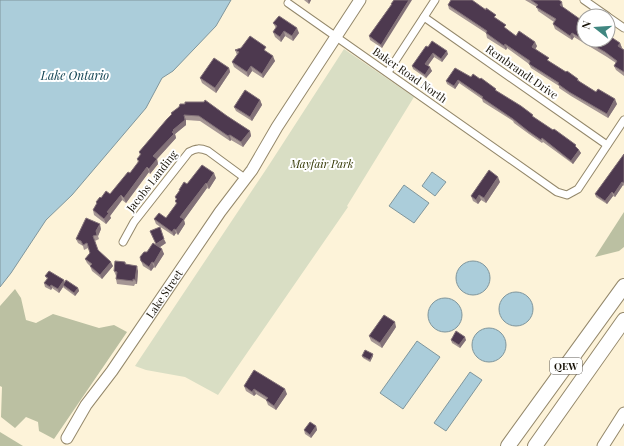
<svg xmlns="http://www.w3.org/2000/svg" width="624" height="446" viewBox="0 0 624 446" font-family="'Playfair Display',serif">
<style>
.green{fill:#d9dec4}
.forest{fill:#bbc0a2}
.water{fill:#abcdda;stroke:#80969c}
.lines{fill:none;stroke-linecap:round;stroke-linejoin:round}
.street-casing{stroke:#94886b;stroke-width:9}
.secondary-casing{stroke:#94886b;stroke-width:13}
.highway-casing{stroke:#94886b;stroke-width:16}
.street{stroke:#fff;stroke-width:7}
.secondary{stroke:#fff;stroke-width:11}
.highway{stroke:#fff;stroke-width:14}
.wall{fill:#a59694}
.shaded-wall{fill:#827178}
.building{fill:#4d394f;stroke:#827178}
.labels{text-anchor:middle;stroke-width:4;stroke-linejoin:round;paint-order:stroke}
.shield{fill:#fff;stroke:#5f5b54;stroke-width:1}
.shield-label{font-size:10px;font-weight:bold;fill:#1a150a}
.street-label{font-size:11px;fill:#1a150a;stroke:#fff}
.park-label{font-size:11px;font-style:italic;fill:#313501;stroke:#fff}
.water-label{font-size:12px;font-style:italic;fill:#104150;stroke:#fff}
</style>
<rect width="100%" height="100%" fill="#fdf3d9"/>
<path class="green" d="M344 49 414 97 347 206 348 207 218 395 185 377 146 370 135 366 269 165Z"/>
<g class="forest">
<path d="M624 212V247L619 251 595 257Z"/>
<path d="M15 289 21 298 26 320 36 323 53 314 99 328 114 325 127 332 54 439 39 431 38 422 26 417 15 428 1 417 2 387 0 386V306Z"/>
<path d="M0 432 23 446H0Z"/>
</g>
<g class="water">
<path d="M0 0H231L216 26 173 71 162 78 146 108 72 195 46 220 11 273 0 287Z"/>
<path d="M432 172 446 182 435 196 422 186Z"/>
<path d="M404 185 429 203 414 223 389 206Z"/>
<circle cx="473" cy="278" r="17"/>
<circle cx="516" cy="309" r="17"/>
<circle cx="445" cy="315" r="17"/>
<circle cx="489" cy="345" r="17"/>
<path d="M417 341 440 357 403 409 380 393Z"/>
<path d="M470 372 482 380 446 431 434 423Z"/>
</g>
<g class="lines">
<defs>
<g id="street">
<path d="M584 0 607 16"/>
<path d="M288 3 557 192 567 195 578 189 624 120"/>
<path d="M424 17 607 145"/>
<path d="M608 17 624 28"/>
<path d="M388 72 435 0"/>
<path d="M123 242 134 222 189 152C196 148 200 148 208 151L246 179"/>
</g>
<g id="secondary">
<path id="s1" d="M67 438 86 405 112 371 220 212 252 170 277 127 360 0"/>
<path d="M603 446 624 413"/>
</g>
<g id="highway">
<path d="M508 446 624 286"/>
<path d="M535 446 624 320"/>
</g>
</defs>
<use href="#street" class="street-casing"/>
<use href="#secondary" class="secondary-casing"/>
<use href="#highway" class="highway-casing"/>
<use href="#street" class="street"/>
<use href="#secondary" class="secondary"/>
<use href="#highway" class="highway"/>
</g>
<g class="wall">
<path d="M304 0H311L309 4Z"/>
<path d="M394 0 382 48 370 40 369 36 391 5V4Z"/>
<path d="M525 0H559L563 7 584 40 620 43 622 48 624 50V76L616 70 614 66 616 63 607 57 574 37 572 40 555 29 553 24 554 22 538 11 537 7Z"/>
<path d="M448 5 497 19 507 30 516 36 537 46 535 49 550 62 566 72 578 79 580 82 596 92 617 104 608 118 571 96 559 88V86L531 68 529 64 507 48 506 50 487 38 486 33 449 9Z"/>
<path d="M273 23 299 33 293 41 285 36 281 42 275 37 273 32 276 28Z"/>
<path d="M428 47 448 54 442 62 434 57 428 65 432 71 426 78 413 69 412 66Z"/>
<path d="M235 50 267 52 275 61 263 78 252 71 248 77 234 67 232 62 237 55Z"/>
<path d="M229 68 230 72 216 93 202 83 200 78Z"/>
<path d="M471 77 497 91 577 148 581 153 573 164 543 142 542 143 529 134 514 123 513 121 483 102 482 99 459 83 455 89 447 84 446 81Z"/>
<path d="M260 100 262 105 252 121 236 111 234 107Z"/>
<path d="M172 114 227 116 250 131 251 136 243 147 231 140 230 141 200 121 186 120V125L175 134 176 138 157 159 158 164 150 174 149 172 126 203 122 200 110 216 111 218 106 224 94 215 93 210 97 204 96 202 101 198 110 194 130 173 138 163 137 159 140 156 139 152 167 120V119Z"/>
<path d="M624 154V186L623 185 615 197 613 196 607 204 596 197 595 194Z"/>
<path d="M216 178 209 189 207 188 184 220 185 224 178 235 176 233 174 236 156 224 154 219 166 218 176 204 175 201H176L175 197 179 191V190L187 184Z"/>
<path d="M500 182 486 203 481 200 478 204 473 201 471 196Z"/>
<path d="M101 229 98 236 99 239 95 241 98 251 113 266 102 279 92 271 90 266 87 263 85 259 90 253 88 248 84 250 83 246 78 243 76 239Z"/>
<path d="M166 243 160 247 164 254 155 268 154 267 151 271 143 266 141 261 156 244Z"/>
<path d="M125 262 126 264 138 271 137 284H135L134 286 117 284 116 279V276L114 271Z"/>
<path d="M45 276 65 282 78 288 79 291 75 296 64 288 63 287 59 293 52 288 51 290 45 287 44 283 47 279Z"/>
<path d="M396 327 382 348 371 341 369 336Z"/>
<path d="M451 340H466L460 348 452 343Z"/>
<path d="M373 354V356L370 362 363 358 362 356Z"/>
<path d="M244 386 287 394 276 410 268 405 266 400 256 394 254 396 246 391Z"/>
<path d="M316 426 317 430 311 438 305 434 304 430Z"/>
</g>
<g class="shaded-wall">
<path d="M308 0H311L309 4Z"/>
<path d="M409 0H412L382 48 381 45Z"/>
<path d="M562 2 563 7 561 10 560 5Z"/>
<path d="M297 28 299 33 293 41 292 36Z"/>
<path d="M284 31 285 36 281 42 280 37Z"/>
<path d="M572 33 574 37 572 40 570 36Z"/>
<path d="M535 42 537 46 534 52 532 47Z"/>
<path d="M620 43 622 48 618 46Z"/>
<path d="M505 44 507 48 506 50 504 46Z"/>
<path d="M447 51 448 54 442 62 441 59Z"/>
<path d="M433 53 434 57 427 67 425 64Z"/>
<path d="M273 56 275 61 263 78 262 74Z"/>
<path d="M251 66 252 71 248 77 247 72Z"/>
<path d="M430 67 432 71 426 78 425 75Z"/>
<path d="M229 68 230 72 216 93 215 88Z"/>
<path d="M458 80 459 83 455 89 454 86Z"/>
<path d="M615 99 617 104 608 118 607 114Z"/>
<path d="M260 100 262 105 252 121 250 117Z"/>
<path d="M184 115 186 120V125L175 134 176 138 157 159 158 164 150 174 149 169 153 156 172 132 173 130Z"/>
<path d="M250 131 251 136 243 147 241 142Z"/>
<path d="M230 135 231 140 230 141 228 136Z"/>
<path d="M579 150 581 153 573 164 571 161Z"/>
<path d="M147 167 149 172 126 203 124 198Z"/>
<path d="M214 173 216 178 209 189 207 184Z"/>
<path d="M498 177 500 182 486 203 484 198Z"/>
<path d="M622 182 623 185 615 197 614 194Z"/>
<path d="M206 183 207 188 184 220 185 224 178 235 176 230 180 217Z"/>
<path d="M612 192 613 196 607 204 605 201Z"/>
<path d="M121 195 122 200 110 216 111 218 106 224 104 219 107 212Z"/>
<path d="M479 195 481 200 478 204 476 200Z"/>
<path d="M100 224 101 229 98 236 96 231Z"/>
<path d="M174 229 176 233 174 236 172 232Z"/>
<path d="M164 239 166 243 157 249 156 244Z"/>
<path d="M162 249 164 254 155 268 154 263Z"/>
<path d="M111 262 113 266 102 279 100 275Z"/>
<path d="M152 262 154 267 151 271 149 267Z"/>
<path d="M137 266 138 271 137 284 135 280Z"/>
<path d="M64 280 65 283 63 285V287L59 293 58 289Z"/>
<path d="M51 285 52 288 51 290 50 287Z"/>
<path d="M78 288 79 291 75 296 74 293Z"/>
<path d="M395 322 396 327 382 348 380 343Z"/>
<path d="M465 337 466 340 460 348 459 345Z"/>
<path d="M373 354V356L370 362V360Z"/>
<path d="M254 389 256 394 254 396 252 392Z"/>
<path d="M285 389 287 394 276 410 274 406Z"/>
<path d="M316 426 317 430 311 438 310 435Z"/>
</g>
<g class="building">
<path d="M394 0H409L381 45 369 36 392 4H391Z"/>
<path d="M451 0H472L486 10V8L496 15 494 17 506 25 504 27 516 36 519 31 535 42 532 47 549 58 547 60 566 72 567 71 578 79 577 80 596 92 598 89 615 99 607 114 569 92 558 84 559 83 529 64 530 61 505 44 504 46 486 33 487 31 448 5Z"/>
<path d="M531 0H559L562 2 560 5 584 22V40L572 33 570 36 553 24 556 19 536 7 538 5Z"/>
<path d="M279 16 297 28 292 36 284 31 280 37 273 32 277 26 273 23Z"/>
<path d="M250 36 266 47 264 50 273 56 262 74 251 66 247 72 232 62 239 52 235 50 241 48Z"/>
<path d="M611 37 620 43 618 46 624 50V72L614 66 617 61 605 52 584 40H609Z"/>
<path d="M432 41 447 51 441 59 433 53 425 64 430 67 425 75 412 66 426 46 428 47Z"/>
<path d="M214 58 229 68 215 88 200 78Z"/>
<path d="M455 68 471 77 473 74 480 79 481 78 496 89 495 90 521 106 533 115 532 116 553 130 554 129 576 145 575 146 579 150 571 161 542 138 541 140 528 131 513 119 482 98 483 97 458 80 454 86 446 81Z"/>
<path d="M245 90 260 100 250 117 234 107Z"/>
<path d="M205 100 227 116 250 131 241 142 230 135 228 136 199 116 184 115 185 120 173 130 174 131 172 132 174 134 153 156 157 159 149 169 147 167 124 198 121 195 107 212 109 213 104 219 93 210 97 203 96 202 100 197 101 198 106 191 110 194 128 172 130 173 139 161 137 159 141 154 139 152 167 119 172 114 171 113 179 107 180 104H185V102H204Z"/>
<path d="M624 154V183L622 182 614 194 612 192 605 201 595 194Z"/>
<path d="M202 165 214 173 207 184 206 183 180 217 184 219 176 230 174 229 172 232 154 219 159 213 166 218 177 203 175 201 177 199 175 197 180 190H179L184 182 187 184Z"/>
<path d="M489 170 498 177 484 198 479 195 476 200 471 196Z"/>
<path d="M86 218 100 224 96 231 97 235 93 236 98 250 111 262 100 275 90 266 92 264 85 259 90 253 87 243 83 245 81 241 76 239Z"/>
<path d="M160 227 164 239 156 244 150 231Z"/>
<path d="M153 243 162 249 154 263 152 262 149 267 141 261 140 257 144 252H147Z"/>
<path d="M115 261 125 262V264L137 266 135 280 133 279V281L116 279 117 272 114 271Z"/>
<path d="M49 271 64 280 58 289 51 285 50 287 44 283 48 278 45 276Z"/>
<path d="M66 280 78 288 74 293 63 285Z"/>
<path d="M384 315 395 322 380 343 369 336Z"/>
<path d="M456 331 465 337 459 345 451 340Z"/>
<path d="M365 350 373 354 370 360 362 356Z"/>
<path d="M254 370 285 389 274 406 266 400 268 398 254 389 252 392 244 386Z"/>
<path d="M310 422 316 426 310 435 304 430Z"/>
</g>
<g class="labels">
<rect class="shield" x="550" y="358" width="32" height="16" rx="3"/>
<g class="shield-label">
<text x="566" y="370">QEW</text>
</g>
<g class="street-label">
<text transform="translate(522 72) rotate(35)" y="4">Rembrandt Drive</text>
<text transform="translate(410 75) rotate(35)" y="4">Baker Road North</text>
<text transform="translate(152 181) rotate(-52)" y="4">Jacobs Landing</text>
<text dy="4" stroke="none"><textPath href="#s1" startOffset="174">Lake Street</textPath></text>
</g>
<g class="park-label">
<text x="322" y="168">Mayfair Park</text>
</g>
<g class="water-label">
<text x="75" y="80">Lake Ontario</text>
</g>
</g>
<g transform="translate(596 28) rotate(287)"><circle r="19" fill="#ffffff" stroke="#a3a19d"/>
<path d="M0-3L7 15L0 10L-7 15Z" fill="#408781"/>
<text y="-6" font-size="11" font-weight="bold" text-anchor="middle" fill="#1a150a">N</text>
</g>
</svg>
